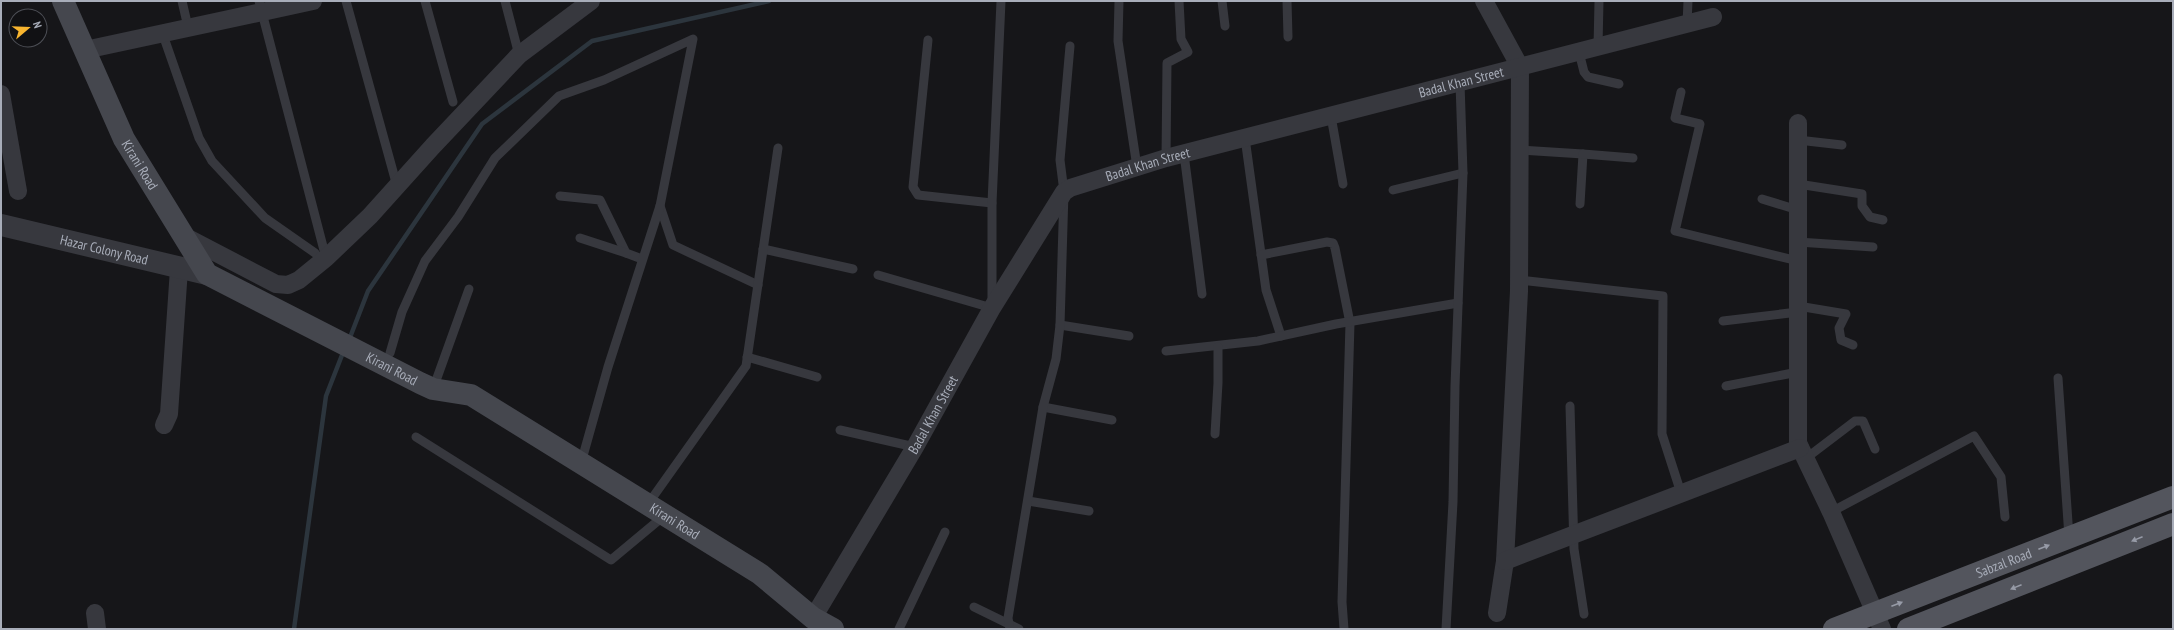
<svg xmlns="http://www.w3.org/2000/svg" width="2174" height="630" viewBox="0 0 2174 630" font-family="'PT Sans Narrow',sans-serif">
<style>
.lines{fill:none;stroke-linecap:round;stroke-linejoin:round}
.stream{stroke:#2c353d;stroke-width:4.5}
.service{stroke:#37383e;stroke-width:9}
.minor{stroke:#37383e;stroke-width:18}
.tertiary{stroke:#37383e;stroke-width:22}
.secondary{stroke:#45474e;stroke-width:22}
.primary{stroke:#53555d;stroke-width:22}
.oneway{fill:#979ba7}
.labels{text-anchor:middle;stroke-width:4;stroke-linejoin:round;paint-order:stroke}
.street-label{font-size:14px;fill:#a8adb9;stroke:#111114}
</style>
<rect width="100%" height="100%" fill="#161619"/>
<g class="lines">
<g class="stream">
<path d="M349 340 368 291 482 124 592 41 769 1"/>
<path d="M294 629 326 396 344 350"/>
</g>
<g class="service">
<path d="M182 1 188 27"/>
<path d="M259 1 326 258"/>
<path d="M346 1 397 186"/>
<path d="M425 1 453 102"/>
<path d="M505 1 519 55"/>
<path d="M1119 1 1118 41 1137 167"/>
<path d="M1222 1 1225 26"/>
<path d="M1287 1 1288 37"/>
<path d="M1687 24 1688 1"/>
<path d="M162 32 199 138 212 161 265 218 315 253"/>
<path d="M928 40 913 187 918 195 992 203"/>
<path d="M1598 47 1599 1"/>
<path d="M1579 52 1584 72 1588 77 1619 84"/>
<path d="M1681 92 1675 118 1700 124 1675 231 1798 261"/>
<path d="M1331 116 1343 184"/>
<path d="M1245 138 1266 290 1281 336"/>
<path d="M1798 140 1842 145"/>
<path d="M1519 150 1583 154 1580 204"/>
<path d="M1184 154 1202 294"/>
<path d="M1583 154 1633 158"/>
<path d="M1166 158 1167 63 1188 52 1181 39 1179 1"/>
<path d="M1798 184 1862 194V206L1870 217 1883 220"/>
<path d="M1393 190 1463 173"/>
<path d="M560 196 600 200 626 253 642 259"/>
<path d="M1762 199 1798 210"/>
<path d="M660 206 673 245 758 285"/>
<path d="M580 238 626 253"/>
<path d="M1798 242 1873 247"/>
<path d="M763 249 853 269"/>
<path d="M1261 255 1327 242 1333 243 1335 248 1350 323 1342 602 1344 629"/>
<path d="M878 275 992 308V203L1001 1"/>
<path d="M1519 280 1663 296 1662 434 1681 493"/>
<path d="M1798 306 1846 314 1839 328 1841 340 1853 345"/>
<path d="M1723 321 1798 312"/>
<path d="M1060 325 1129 336"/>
<path d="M1166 351 1258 341 1336 324 1458 303"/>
<path d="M390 353 402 312 425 261 458 217 495 158 559 96 604 80 693 39 660 206 608 367 581 463"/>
<path d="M747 357 817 377"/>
<path d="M2058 378 2069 537"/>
<path d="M1726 386 1798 372"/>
<path d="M433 389 469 289"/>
<path d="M1570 406 1574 549 1584 614"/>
<path d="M1043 407 1112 420"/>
<path d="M840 430 915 447"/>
<path d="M1215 434 1218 383V347"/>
<path d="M416 437 611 560 665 515"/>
<path d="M1805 459 1855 421H1863L1875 449"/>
<path d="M1028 501 1089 511"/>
<path d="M648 504 746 366 778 148"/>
<path d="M1831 512 1974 436 2001 477 2005 517"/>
<path d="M974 607 1019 629"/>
<path d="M899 629 945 532"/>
<path d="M1010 629 1008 618 1043 407 1056 359 1060 325 1064 192 1060 160 1070 46"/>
<path d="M1446 629 1453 502 1455 386 1463 173 1460 83"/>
</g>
<g class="minor">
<path d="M1484 1 1520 67 1519 291 1505 561 1497 613"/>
<path d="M85 50 313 1"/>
<path d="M1 94 18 191"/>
<path d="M1798 123V443L1831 512 1882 629"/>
<path d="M182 235 276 284 288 285 299 280 326 258 370 216 433 146 519 55 591 1"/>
<path d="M164 425 169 414 179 269"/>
<path d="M1505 561 1800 448"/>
<path d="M95 613 97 629"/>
<path id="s1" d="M813 618 915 447 992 308 1064 192 1070 188 1166 158 1713 17"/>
</g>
<path class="tertiary" id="s2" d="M1 225 207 274"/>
<path class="secondary" id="s3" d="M63 1 124 139 207 274 420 383 433 389 471 395 760 574 813 618 833 629"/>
<g class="primary">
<path id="s4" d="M1834 629 2173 497"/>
<path d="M1908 629 2173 524"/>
</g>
</g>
<defs><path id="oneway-solid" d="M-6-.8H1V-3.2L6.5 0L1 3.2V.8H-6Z"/></defs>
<g class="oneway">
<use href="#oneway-solid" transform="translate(2137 539) rotate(158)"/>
<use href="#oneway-solid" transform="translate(2044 547) rotate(-21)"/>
<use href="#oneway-solid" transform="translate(2016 587) rotate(158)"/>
<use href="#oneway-solid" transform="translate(1897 604) rotate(-21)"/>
</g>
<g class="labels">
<g class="street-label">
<text dy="5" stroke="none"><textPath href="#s1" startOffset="907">Badal Khan Street</textPath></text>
<text dy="5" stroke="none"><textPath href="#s3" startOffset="181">Kirani Road</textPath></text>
<text dy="5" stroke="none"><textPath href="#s1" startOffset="583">Badal Khan Street</textPath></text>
<text dy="5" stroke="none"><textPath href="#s2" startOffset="106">Hazar Colony Road</textPath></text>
<text dy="5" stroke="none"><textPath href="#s3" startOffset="517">Kirani Road</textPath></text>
<text dy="5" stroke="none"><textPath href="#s1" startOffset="236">Badal Khan Street</textPath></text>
<text dy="5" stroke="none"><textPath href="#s3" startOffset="841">Kirani Road</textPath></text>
<text dy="5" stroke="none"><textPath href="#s4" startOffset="182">Sabzal Road</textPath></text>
</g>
</g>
<rect width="2174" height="630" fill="none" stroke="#a8adb9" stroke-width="4"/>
<g transform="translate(28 28) rotate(71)"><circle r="19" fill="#111114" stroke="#4d4f56"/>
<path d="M0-3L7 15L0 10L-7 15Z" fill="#f8b52f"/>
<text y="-6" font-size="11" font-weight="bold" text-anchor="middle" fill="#a8adb9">N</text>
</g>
</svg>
